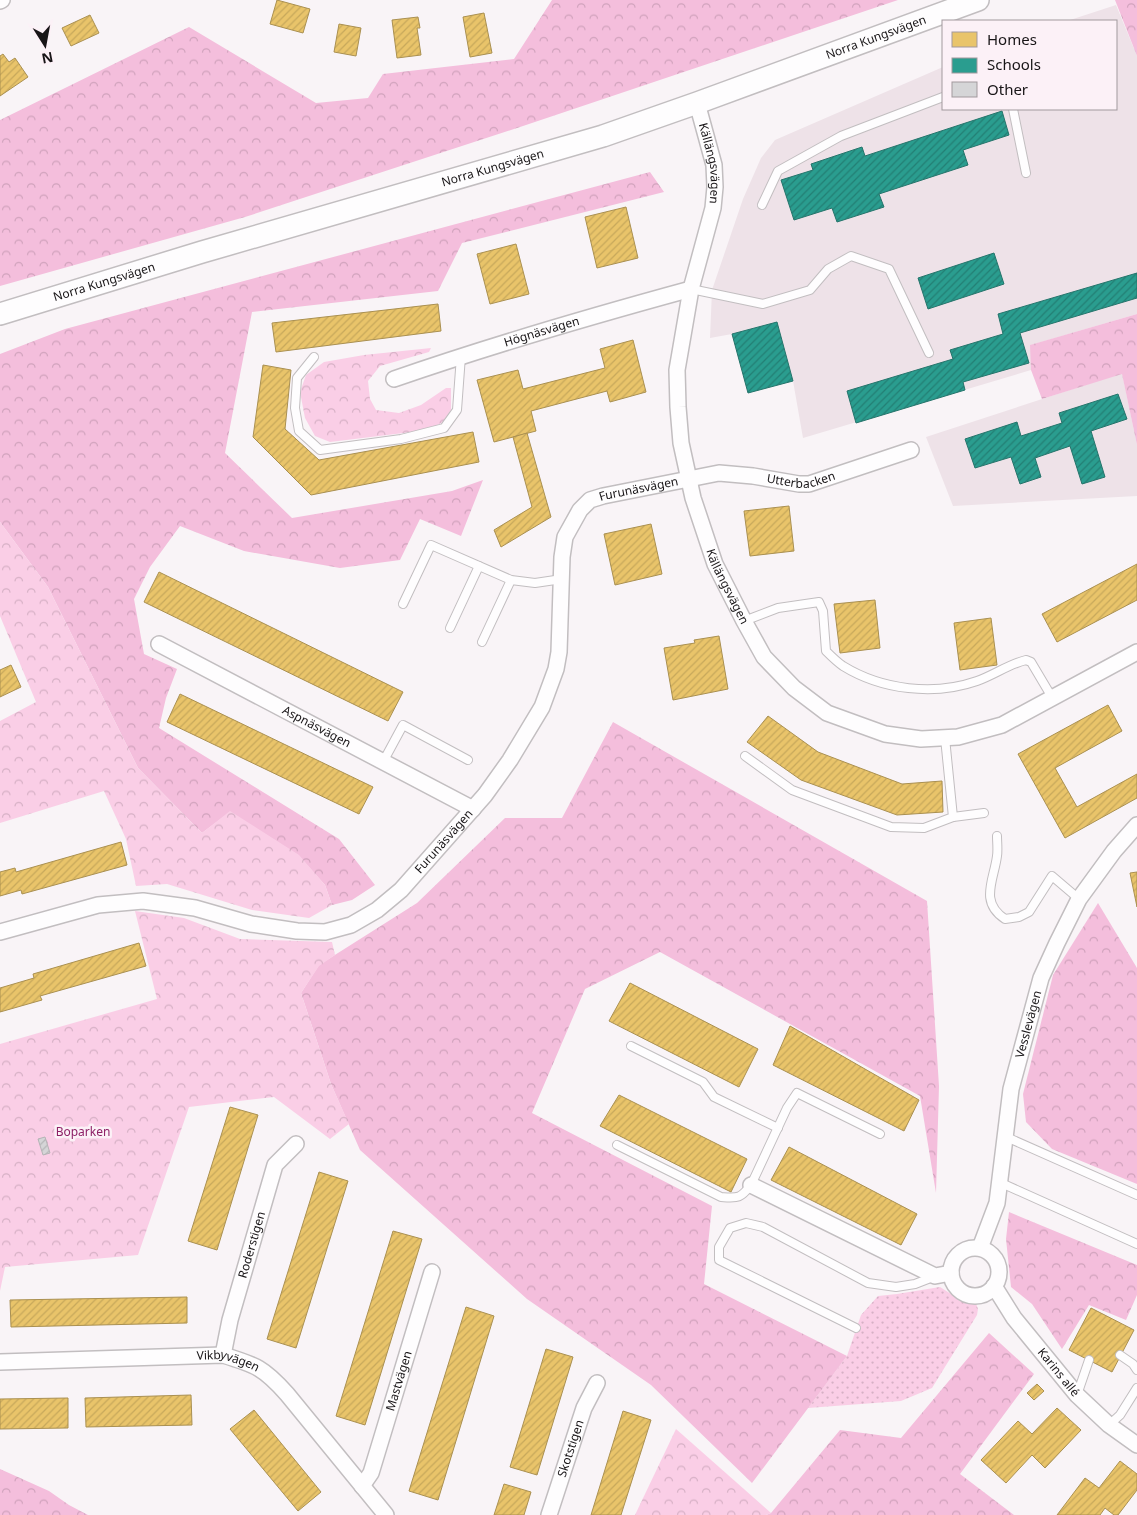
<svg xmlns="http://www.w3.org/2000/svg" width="1137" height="1515" viewBox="0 0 1137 1515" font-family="'Noto Sans',sans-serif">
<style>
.built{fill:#eee2e8}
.grass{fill:url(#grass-dots)}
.forest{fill:url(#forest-crowns)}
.park{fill:url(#park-crowns)}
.homes{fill:url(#homes-hatch);stroke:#aa9051}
.schools{fill:url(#schools-hatch);stroke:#25746b}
.building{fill:url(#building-hatch);stroke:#b5b4b6}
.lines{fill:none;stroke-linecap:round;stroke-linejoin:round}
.service-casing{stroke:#c2bec0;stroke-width:10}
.minor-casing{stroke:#c2bec0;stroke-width:18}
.secondary-casing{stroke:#c2bec0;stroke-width:24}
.service{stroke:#fefdfe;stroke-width:8}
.minor{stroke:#fefdfe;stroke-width:15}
.secondary{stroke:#fefdfe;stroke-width:21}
.labels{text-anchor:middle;stroke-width:5;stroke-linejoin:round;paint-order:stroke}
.street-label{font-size:12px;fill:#181517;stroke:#fcf1f7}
.park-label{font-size:12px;fill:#8e2167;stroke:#fcf1f7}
</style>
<defs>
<pattern id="grass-dots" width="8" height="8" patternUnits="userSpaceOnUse" patternTransform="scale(1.25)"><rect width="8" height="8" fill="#facee6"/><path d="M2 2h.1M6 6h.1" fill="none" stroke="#d6b0c5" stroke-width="1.8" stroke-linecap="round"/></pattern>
<pattern id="forest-crowns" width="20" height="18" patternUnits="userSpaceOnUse" patternTransform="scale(1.25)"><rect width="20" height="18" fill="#f4bedc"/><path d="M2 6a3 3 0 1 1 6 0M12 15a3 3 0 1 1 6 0" fill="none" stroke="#d0a2bc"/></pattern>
<pattern id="park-crowns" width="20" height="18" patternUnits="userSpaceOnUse" patternTransform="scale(1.25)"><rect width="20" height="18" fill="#facee6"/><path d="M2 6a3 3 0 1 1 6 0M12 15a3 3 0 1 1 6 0" fill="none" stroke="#d6b0c5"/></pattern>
<pattern id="homes-hatch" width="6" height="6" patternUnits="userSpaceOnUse" patternTransform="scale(1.25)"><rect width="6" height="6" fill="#e9c46a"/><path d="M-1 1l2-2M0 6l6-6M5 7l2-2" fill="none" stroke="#c7a85b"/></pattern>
<pattern id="schools-hatch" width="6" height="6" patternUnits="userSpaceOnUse" patternTransform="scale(1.25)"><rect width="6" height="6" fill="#2a9d8f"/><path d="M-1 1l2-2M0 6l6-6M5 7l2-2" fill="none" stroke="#237f74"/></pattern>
<pattern id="building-hatch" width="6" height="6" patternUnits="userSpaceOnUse" patternTransform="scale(1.25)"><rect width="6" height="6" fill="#d5d5d7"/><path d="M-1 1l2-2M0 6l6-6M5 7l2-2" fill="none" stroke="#b6b6b8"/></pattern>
</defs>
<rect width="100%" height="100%" fill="#f9f4f7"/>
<g class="built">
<path d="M1116 5 1137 56V314L1031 345V370L803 438 793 381 748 393 732 334 710 338 712 290 743 199 754 174 761 158 775 140 943 67V109H1116V21H1067Z"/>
<path d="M1122 373 1137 445V496L953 506 926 437Z"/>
</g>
<path class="grass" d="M940 1287 959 1299 975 1301 978 1309 977 1315 932 1388 901 1401 808 1408 847 1356 861 1315 878 1296 897 1294Z"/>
<g class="forest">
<path d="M552 0H898L526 125 245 217 0 286V120L189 27 316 103 368 98 383 74 514 59Z"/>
<path d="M1115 0H1137V56Z"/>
<path d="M650 172 664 192 462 243 438 291 252 312 225 453 292 518 452 491 483 480 461 536 420 519 400 560 340 568 244 551 180 526 150 567 134 599 144 654 177 669 166 698 159 728 339 839 375 885 352 900 332 905 325 885 298 855 230 812 202 833 138 768 48 587 0 522V354L65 329Z"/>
<path d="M1137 314V445L1122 374 1042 399 1031 370 1030 345Z"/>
<path d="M613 722 927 901 939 1086 936 1193 920 1096 660 952 585 989 532 1113 712 1206 704 1284 847 1356 752 1483 651 1385 527 1299 360 1150 331 1084 301 993 319 965 417 903 505 818H562Z"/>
<path d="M1098 903 1137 968V1184L1052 1149 1026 1122 1023 1094 1053 975Z"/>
<path d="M1009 1212 1137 1265V1295L1126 1320 1089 1305 1062 1349 1032 1304 1011 1287 1006 1239Z"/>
<path d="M989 1333 1034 1374 960 1474 1014 1515H766L771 1513 840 1430 901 1438Z"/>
<path d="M0 1469 49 1491 69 1505 88 1515H0Z"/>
</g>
<g class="park">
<path d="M431 348 429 352 380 366 368 381 370 399 376 410 399 413 421 405 446 388H451V410L443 422 428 430 330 442 315 436 305 418 300 392 306 375 324 362 364 355Z"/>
<path d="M0 522 48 587 138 768 202 833 230 811 299 855 325 885 332 905 309 918 252 910 167 884 136 886 126 839 104 791 0 823V721L36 702 0 616Z"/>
<path d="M135 911 184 918 240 939 332 942 335 955 319 966 301 993 331 1084 349 1124 330 1139 274 1097 189 1107 138 1255 5 1267 0 1291V1044L157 999Z"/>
<path d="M676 1429 771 1513 766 1515H635Z"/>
</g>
<g class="homes">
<path d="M277 0 310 9 303 33 270 24Z"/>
<path d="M484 13 492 53 470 57 463 17Z"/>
<path d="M90 15 99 33 71 46 62 28Z"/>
<path d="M418 17 420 28H417L421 55 397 58 392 20Z"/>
<path d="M339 24 361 28 356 56 334 52Z"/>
<path d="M3 54 9 62 15 58 28 77 0 96V56Z"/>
<path d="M626 207 638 258 597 268 585 217Z"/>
<path d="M516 244 529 294 490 304 477 254Z"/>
<path d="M438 304 441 331 276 352 272 323Z"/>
<path d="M633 340 646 392 610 402 607 391 531 411 536 431 494 442 477 380 518 370 523 389 605 368 600 349Z"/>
<path d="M263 365 291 370 285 429 319 460 473 432 479 462 311 495 253 437Z"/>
<path d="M527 433 551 517 501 547 494 530 532 507 513 437Z"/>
<path d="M789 506 794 551 750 556 744 511Z"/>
<path d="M651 524 662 574 615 585 604 534Z"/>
<path d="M1137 564V600L1057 642 1042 614Z"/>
<path d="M159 572 403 692 388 721 144 602Z"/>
<path d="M875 600 880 648 840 653 834 604Z"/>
<path d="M991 618 997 665 960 670 954 623Z"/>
<path d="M719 636 728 689 673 700 664 648 695 643 694 640Z"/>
<path d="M11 665 21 687 0 697V670Z"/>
<path d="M180 694 373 787 359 814 167 722Z"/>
<path d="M1108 705 1122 731 1055 768 1077 807 1137 774V798L1065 838 1018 754Z"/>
<path d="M768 716 818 752 902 784 942 781 943 812 897 815 801 780 747 742Z"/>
<path d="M121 842 127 865 22 894 21 890 0 896V872L15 868 16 872Z"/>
<path d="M1137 872V907L1130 873Z"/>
<path d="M139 943 146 966 40 996 42 1000 0 1012V988L34 978 33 974Z"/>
<path d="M630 983 758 1049 739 1087 609 1021Z"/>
<path d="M790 1026 919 1100 904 1131 773 1065Z"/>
<path d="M619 1095 747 1159 731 1192 600 1126Z"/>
<path d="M230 1107 258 1115 217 1250 188 1241Z"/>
<path d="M789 1147 917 1214 901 1245 771 1180Z"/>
<path d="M319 1172 348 1181 296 1348 267 1339Z"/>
<path d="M393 1231 422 1239 365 1425 336 1416Z"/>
<path d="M187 1297V1323L11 1327 10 1300Z"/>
<path d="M466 1307 494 1316 438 1500 409 1491Z"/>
<path d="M1091 1308 1134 1330 1112 1372 1069 1350Z"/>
<path d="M546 1349 573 1357 537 1475 510 1467Z"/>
<path d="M1037 1384 1044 1391 1034 1400 1027 1393Z"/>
<path d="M191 1395 192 1425 86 1427 85 1398Z"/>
<path d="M68 1398V1428L0 1429V1399Z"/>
<path d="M1057 1408 1081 1430 1045 1468 1032 1455 1006 1483 981 1460 1018 1421 1032 1434Z"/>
<path d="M254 1410 321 1492 298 1511 230 1429Z"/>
<path d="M623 1411 651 1420 621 1515H591Z"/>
<path d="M1120 1461 1137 1474V1490L1118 1515H1114L1105 1508 1100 1515H1057L1085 1478 1099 1488Z"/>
<path d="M504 1484 531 1492 524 1515H494Z"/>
</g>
<g class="schools">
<path d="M1002 111 1009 135 963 150 968 165 879 194 884 207 837 222 832 208 794 220 781 180 813 170 811 164 862 147 865 156Z"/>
<path d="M994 253 1004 284 928 309 918 278Z"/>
<path d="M1137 273V298L1020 333 1029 363 963 382 965 390 856 423 847 391 953 359 950 350 1003 334 998 314Z"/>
<path d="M777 322 793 381 748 393 732 334Z"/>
<path d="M1118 394 1127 419 1091 431 1105 477 1082 484 1070 446 1035 458 1041 477 1020 484 1011 457 975 468 965 439 1017 422 1021 436 1062 423 1059 413Z"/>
</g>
<path class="building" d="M45 1137 50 1153 43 1155 38 1139Z"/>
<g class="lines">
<defs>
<g id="service">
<path d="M1013 109 1026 173"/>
<path d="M762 205 778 171 841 136 943 97"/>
<path d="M691 289 763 304 810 290 828 269 851 256 889 269 929 353"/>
<path d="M314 357 297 378 295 408 299 431 320 450 401 439 444 428 457 410 461 356"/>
<path d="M403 604 431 545 511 580 535 583 562 579"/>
<path d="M744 621 778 608 819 602 823 611 826 651C831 656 837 662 843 666 882 690 934 696 977 681 994 675 1009 664 1026 660L1031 662 1053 699"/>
<path d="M450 628 479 566"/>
<path d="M482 642 511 580"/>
<path d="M745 756 792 790 891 827 924 828 953 817 945 738"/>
<path d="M383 762 403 725 468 760"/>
<path d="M953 817 984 813"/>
<path d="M997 836C997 842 998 850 997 856 994 880 979 902 1005 919L1019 917 1029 912 1052 876 1079 899"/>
<path d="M631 1046 703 1082 714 1097 778 1128"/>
<path d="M1004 1136 1137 1195"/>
<path d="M617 1145 721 1197C738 1198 740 1199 751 1185L787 1108 797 1093 880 1134"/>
<path d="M999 1182 1137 1244"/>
<path d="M856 1328 719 1260V1247L730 1228 746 1223 763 1227 868 1283 896 1287 915 1284 933 1277"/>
<path d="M1120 1355 1133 1364 1137 1370"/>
<path d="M1077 1395 1089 1360"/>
<path d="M1109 1425 1120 1415 1137 1388"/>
</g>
<g id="minor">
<path d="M0 1 2 0"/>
<path id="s1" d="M697 103 714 165 715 187 713 208 691 289 677 370 678 407 681 443 693 498 715 564 744 621 764 657 794 688 827 713 885 734 921 739 958 737 1002 725 1137 652"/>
<path id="s2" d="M394 379C492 345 592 316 691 289"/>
<path id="s3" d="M159 644 473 809"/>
<path id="s4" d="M0 932 98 905 143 901 195 908 251 924 297 931 325 932 351 925 377 910 401 890 485 795 510 760 542 707 556 669 559 652 562 557 565 537 580 510 590 500 603 496 719 473 753 476 799 484H809L911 450"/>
<path d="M751 1185 935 1276 951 1273"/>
<path id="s5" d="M980 1248 997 1203 1011 1089 1041 978 1057 943 1079 899 1114 851 1137 825"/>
<circle cx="975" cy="1272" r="24"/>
<path id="s6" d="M994 1286 1014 1318 1077 1395 1109 1425 1137 1445"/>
<path id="s7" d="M223 1355 230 1320 275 1165 296 1144"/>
<path id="s8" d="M0 1362 223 1355C256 1365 264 1368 287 1394L386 1515"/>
<path id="s9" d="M362 1486 371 1473 432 1272"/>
<path id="s10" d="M549 1515 584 1408 597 1383"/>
</g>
<g id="secondary">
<path id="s11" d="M0 314 202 252 603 136 697 103 978 0"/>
</g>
</defs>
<use href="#service" class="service-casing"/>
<use href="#minor" class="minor-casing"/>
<use href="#secondary" class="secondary-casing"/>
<use href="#service" class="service"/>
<use href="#minor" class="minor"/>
<use href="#secondary" class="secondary"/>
</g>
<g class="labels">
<g class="street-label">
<text dy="4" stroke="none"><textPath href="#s11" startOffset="919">Norra Kungsvägen</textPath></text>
<text dy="4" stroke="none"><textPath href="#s1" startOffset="62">Källängsvägen</textPath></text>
<text dy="4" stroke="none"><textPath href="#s11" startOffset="514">Norra Kungsvägen</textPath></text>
<text dy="4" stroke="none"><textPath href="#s11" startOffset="109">Norra Kungsvägen</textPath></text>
<text dy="4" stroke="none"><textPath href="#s2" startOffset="155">Högnäsvägen</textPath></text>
<text dy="4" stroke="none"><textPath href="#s4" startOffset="1085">Utterbacken</textPath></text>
<text dy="4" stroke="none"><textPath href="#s4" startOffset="920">Furunäsvägen</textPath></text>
<text dy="4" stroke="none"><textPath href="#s1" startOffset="498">Källängsvägen</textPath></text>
<text dy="4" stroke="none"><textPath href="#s3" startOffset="178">Aspnäsvägen</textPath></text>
<text dy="4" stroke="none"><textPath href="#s4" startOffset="485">Furunäsvägen</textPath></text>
<text dy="4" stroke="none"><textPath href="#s5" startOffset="230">Vesslevägen</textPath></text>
<text dy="4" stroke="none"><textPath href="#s7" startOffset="114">Roderstigen</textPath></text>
<text dy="4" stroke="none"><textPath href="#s8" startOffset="229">Vikbyvägen</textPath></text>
<text dy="4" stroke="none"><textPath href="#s6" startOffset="108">Karins allé</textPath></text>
<text dy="4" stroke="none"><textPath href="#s9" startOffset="112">Mastvägen</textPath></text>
<text dy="4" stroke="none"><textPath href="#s10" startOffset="70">Skotstigen</textPath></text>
</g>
<g class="park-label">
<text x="83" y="1136">Boparken</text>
</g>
</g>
<rect x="942" y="20" width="175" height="90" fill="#fcf1f7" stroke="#a1999d"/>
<rect x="952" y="32" width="25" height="15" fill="#e9c46a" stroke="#a1999d"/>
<text x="987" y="45" font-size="15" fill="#181517">Homes</text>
<rect x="952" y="58" width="25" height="15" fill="#2a9d8f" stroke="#a1999d"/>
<text x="987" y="70" font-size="15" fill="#181517">Schools</text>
<rect x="952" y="82" width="25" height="15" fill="#d5d5d7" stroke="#a1999d"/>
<text x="987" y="95" font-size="15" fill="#181517">Other</text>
<g transform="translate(45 45) rotate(169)" stroke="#fcf1f7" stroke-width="4" paint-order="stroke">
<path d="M0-4L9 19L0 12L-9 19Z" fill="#181517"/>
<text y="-8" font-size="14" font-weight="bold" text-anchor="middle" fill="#181517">N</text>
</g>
</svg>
